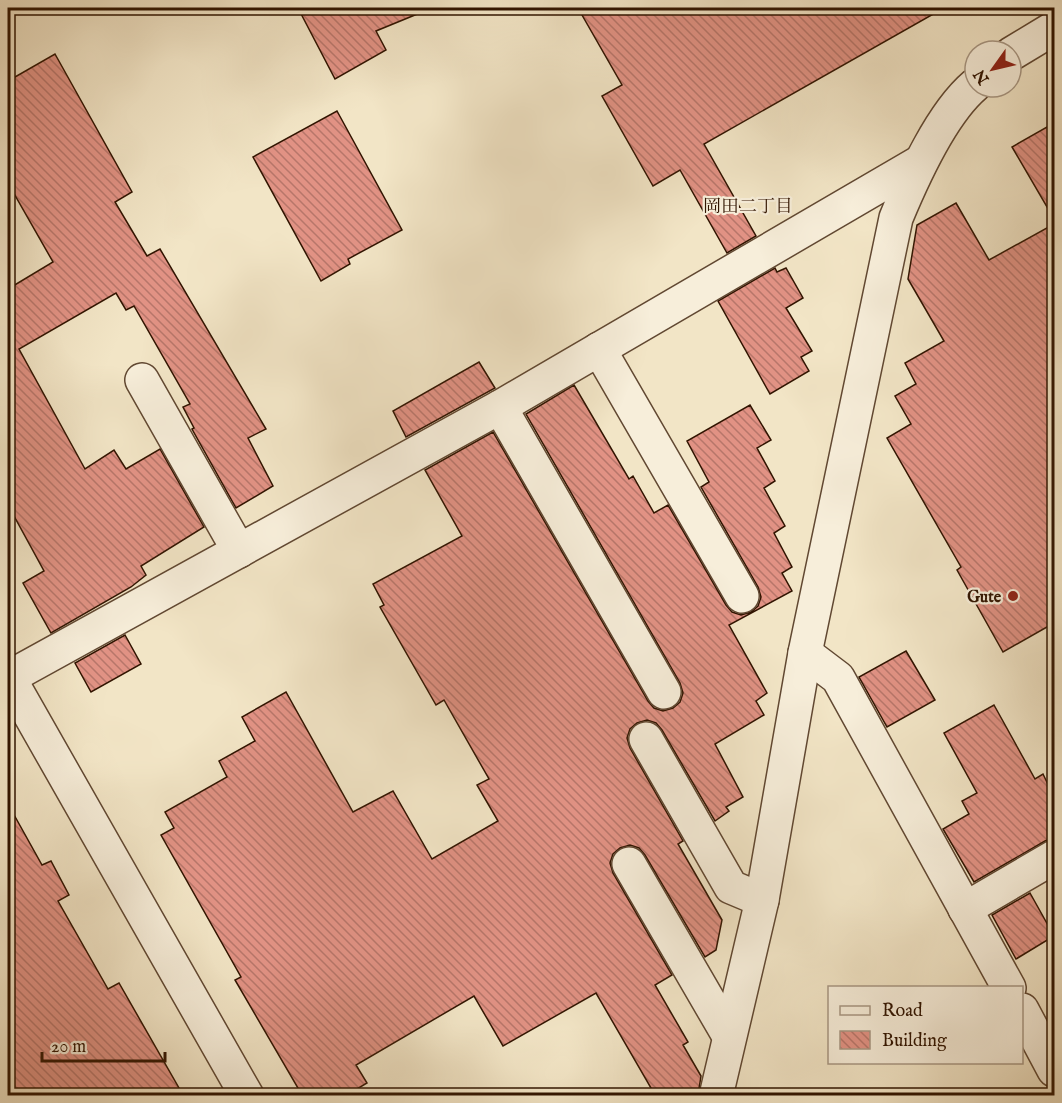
<svg xmlns="http://www.w3.org/2000/svg" width="1062" height="1103" viewBox="0 0 1062 1103" font-family="'IM FELL English','Noto Serif JP',serif">
<style>
.building{fill:url(#building-back-hatch);stroke:#311400;stroke-width:1.5}
.lines{fill:none;stroke-linecap:round;stroke-linejoin:round}
.minor-casing{stroke:#614832;stroke-width:36}
.minor{stroke:#f7eeda;stroke-width:33}
.poi-dot{fill:#8f2418;stroke:#f7eeda;stroke-width:2}
.labels{text-anchor:middle;stroke-width:4.5;stroke-linejoin:round;paint-order:stroke}
.poi-label{font-size:16px;font-weight:bold;fill:#311400;stroke:#f7eeda;text-anchor:end}
.neighbourhood-label{font-size:18px;fill:#311400;stroke:#f7eeda}
</style>
<defs>
<pattern id="building-back-hatch" width="6" height="6" patternUnits="userSpaceOnUse" patternTransform="scale(1.5)"><rect width="6" height="6" fill="#e19284"/><path d="M-1 5l2 2M0 0l6 6M5-1l2 2" fill="none" stroke="#b7766a"/></pattern>
</defs>
<rect width="100%" height="100%" fill="#f2e5c6"/>
<filter id="stains"><feTurbulence type="fractalNoise" baseFrequency=".00333" numOctaves="4"/><feColorMatrix values="0 0 0 0 .2 0 0 0 0 .09 0 0 0 0 .02 0 0 0 .5 -.17"/></filter>
<radialGradient id="worn" r=".72"><stop offset=".6" stop-color="#630" stop-opacity="0"/><stop offset="1" stop-color="#630" stop-opacity=".3"/></radialGradient>
<g class="building">
<path d="M298 8H432L376 31 386 50 335 79Z"/>
<path d="M578 8H944L704 144 756 236 727 253 680 170 653 186 602 96 622 85Z"/>
<path d="M55 54 132 192 115 202 147 256 160 249 266 429 248 438 273 486 236 508 192 429 194 428 183 407 190 404 134 306 126 310 116 293 19 349 85 469 114 450 126 469 160 449 204 527 141 566 146 575 131 587 51 633 23 583 44 571 8 505V289L53 262 8 183V81Z"/>
<path d="M337 111 402 230 348 259 350 264 321 281 253 157Z"/>
<path d="M1054 123V219L1012 147Z"/>
<path d="M956 203 989 260 1054 224V623L1003 652 957 570 961 567 887 438 911 424 895 396 916 384 905 363 944 341 908 279 917 225Z"/>
<path d="M775 268 777 272 786 268 803 298 786 308 812 351 801 357 809 371 770 394 718 301Z"/>
<path d="M479 362 495 388 406 437 393 411Z"/>
<path d="M574 385 629 479 633 476 654 513 668 505 726 605 732 612 741 615 751 612 758 606 761 597 758 587 701 487 709 482 687 441 750 405 771 440 757 448 775 481 764 488 785 526 774 533 792 567 782 573 792 591 729 625 767 693 756 701 764 715 715 744 743 797 726 807 729 811 715 821 662 730 656 723 647 720 637 723 630 729 627 738 630 748 683 841 678 844 722 920 716 950 705 957 645 855 639 848 630 845 620 848 613 854 610 863 613 873 672 975 655 985 688 1042 683 1045 701 1076 698 1095H655L596 993 503 1046 474 996 356 1065 367 1083 347 1095H302L235 980 241 977 161 835 174 828 165 812 227 777 219 761 255 741 242 717 286 692 353 812 393 791 432 859 498 821 477 785 489 779 444 700 436 705 380 607 384 605 373 584 462 536 425 470 493 432 648 701 654 708 663 711 673 708 680 702 683 693 680 683 526 414Z"/>
<path d="M125 635 141 664 91 692 75 663Z"/>
<path d="M906 651 935 700 887 727 859 677Z"/>
<path d="M994 705 1035 779 1043 774 1054 797V838L1045 841 974 882 943 829 969 814 962 801 977 793 944 733Z"/>
<path d="M8 804 42 865 51 861 69 895 58 901 108 989 119 983 183 1095H8Z"/>
<path d="M1030 893 1054 936 1016 959 992 915Z"/>
</g>
<g class="lines">
<defs>
<g id="minor">
<path d="M1011 54 1054 28"/>
<path d="M599 349 742 596"/>
<path d="M142 380 239 551"/>
<path d="M500 407 664 692"/>
<path d="M805 653 838 678 1009 988"/>
<path d="M8 676 247 1096"/>
<path d="M8 678 500 407 920 162"/>
<path d="M646 739 731 887 762 900"/>
<path d="M629 864 729 1036"/>
<path d="M965 909 1054 857"/>
<path d="M1022 1010 1054 1070"/>
<path d="M716 1096 762 900 805 653 896 218C913 177 941 114 975 85"/>
</g>
</defs>
<use href="#minor" class="minor-casing"/>
<use href="#minor" class="minor"/>
</g>
<circle class="poi-dot" cx="1013" cy="596" r="6"/>
<g class="labels">
<g class="poi-label">
<text x="1001" y="602">Gute</text>
</g>
<g class="neighbourhood-label">
<text x="748" y="212">岡田二丁目</text>
</g>
</g>
<rect width="1062" height="1103" fill="none" stroke="#f2e5c6" stroke-width="30"/>
<rect x="9" y="9" width="1044" height="1085" fill="none" stroke="#311400" stroke-width="3"/>
<rect x="15" y="15" width="1032" height="1073" fill="none" stroke="#311400" stroke-width="1.5"/>
<rect x="828" y="986" width="195" height="78" fill="#f7eeda" stroke="#a89783" stroke-width="1.5"/>
<rect x="840" y="1006" width="30" height="9" fill="#f7eeda" stroke="#a89783" stroke-width="1.5"/>
<text x="882" y="1016" font-size="18" fill="#311400">Road</text>
<rect x="840" y="1031" width="30" height="18" fill="url(#building-back-hatch)" stroke="#a89783" stroke-width="1.5"/>
<text x="882" y="1046" font-size="18" fill="#311400">Building</text>
<g transform="translate(993 69) rotate(236)"><circle r="28" fill="#f7eeda" stroke="#a89783" stroke-width="1.5"/>
<path d="M0-4.5L10 22L0 15L-10 22Z" fill="#8f2418"/>
<text y="-9" font-size="16" font-weight="bold" text-anchor="middle" fill="#311400">N</text>
</g>
<path d="M42 1052v9h123v-9" fill="none" stroke="#311400" stroke-width="3"/>
<text x="51" y="1052" font-size="18" fill="#311400" stroke="#f7eeda" stroke-width="4.5" paint-order="stroke">20 m</text>
<rect width="100%" height="100%" filter="url(#stains)"/>
<rect width="100%" height="100%" fill="url(#worn)"/>
</svg>
